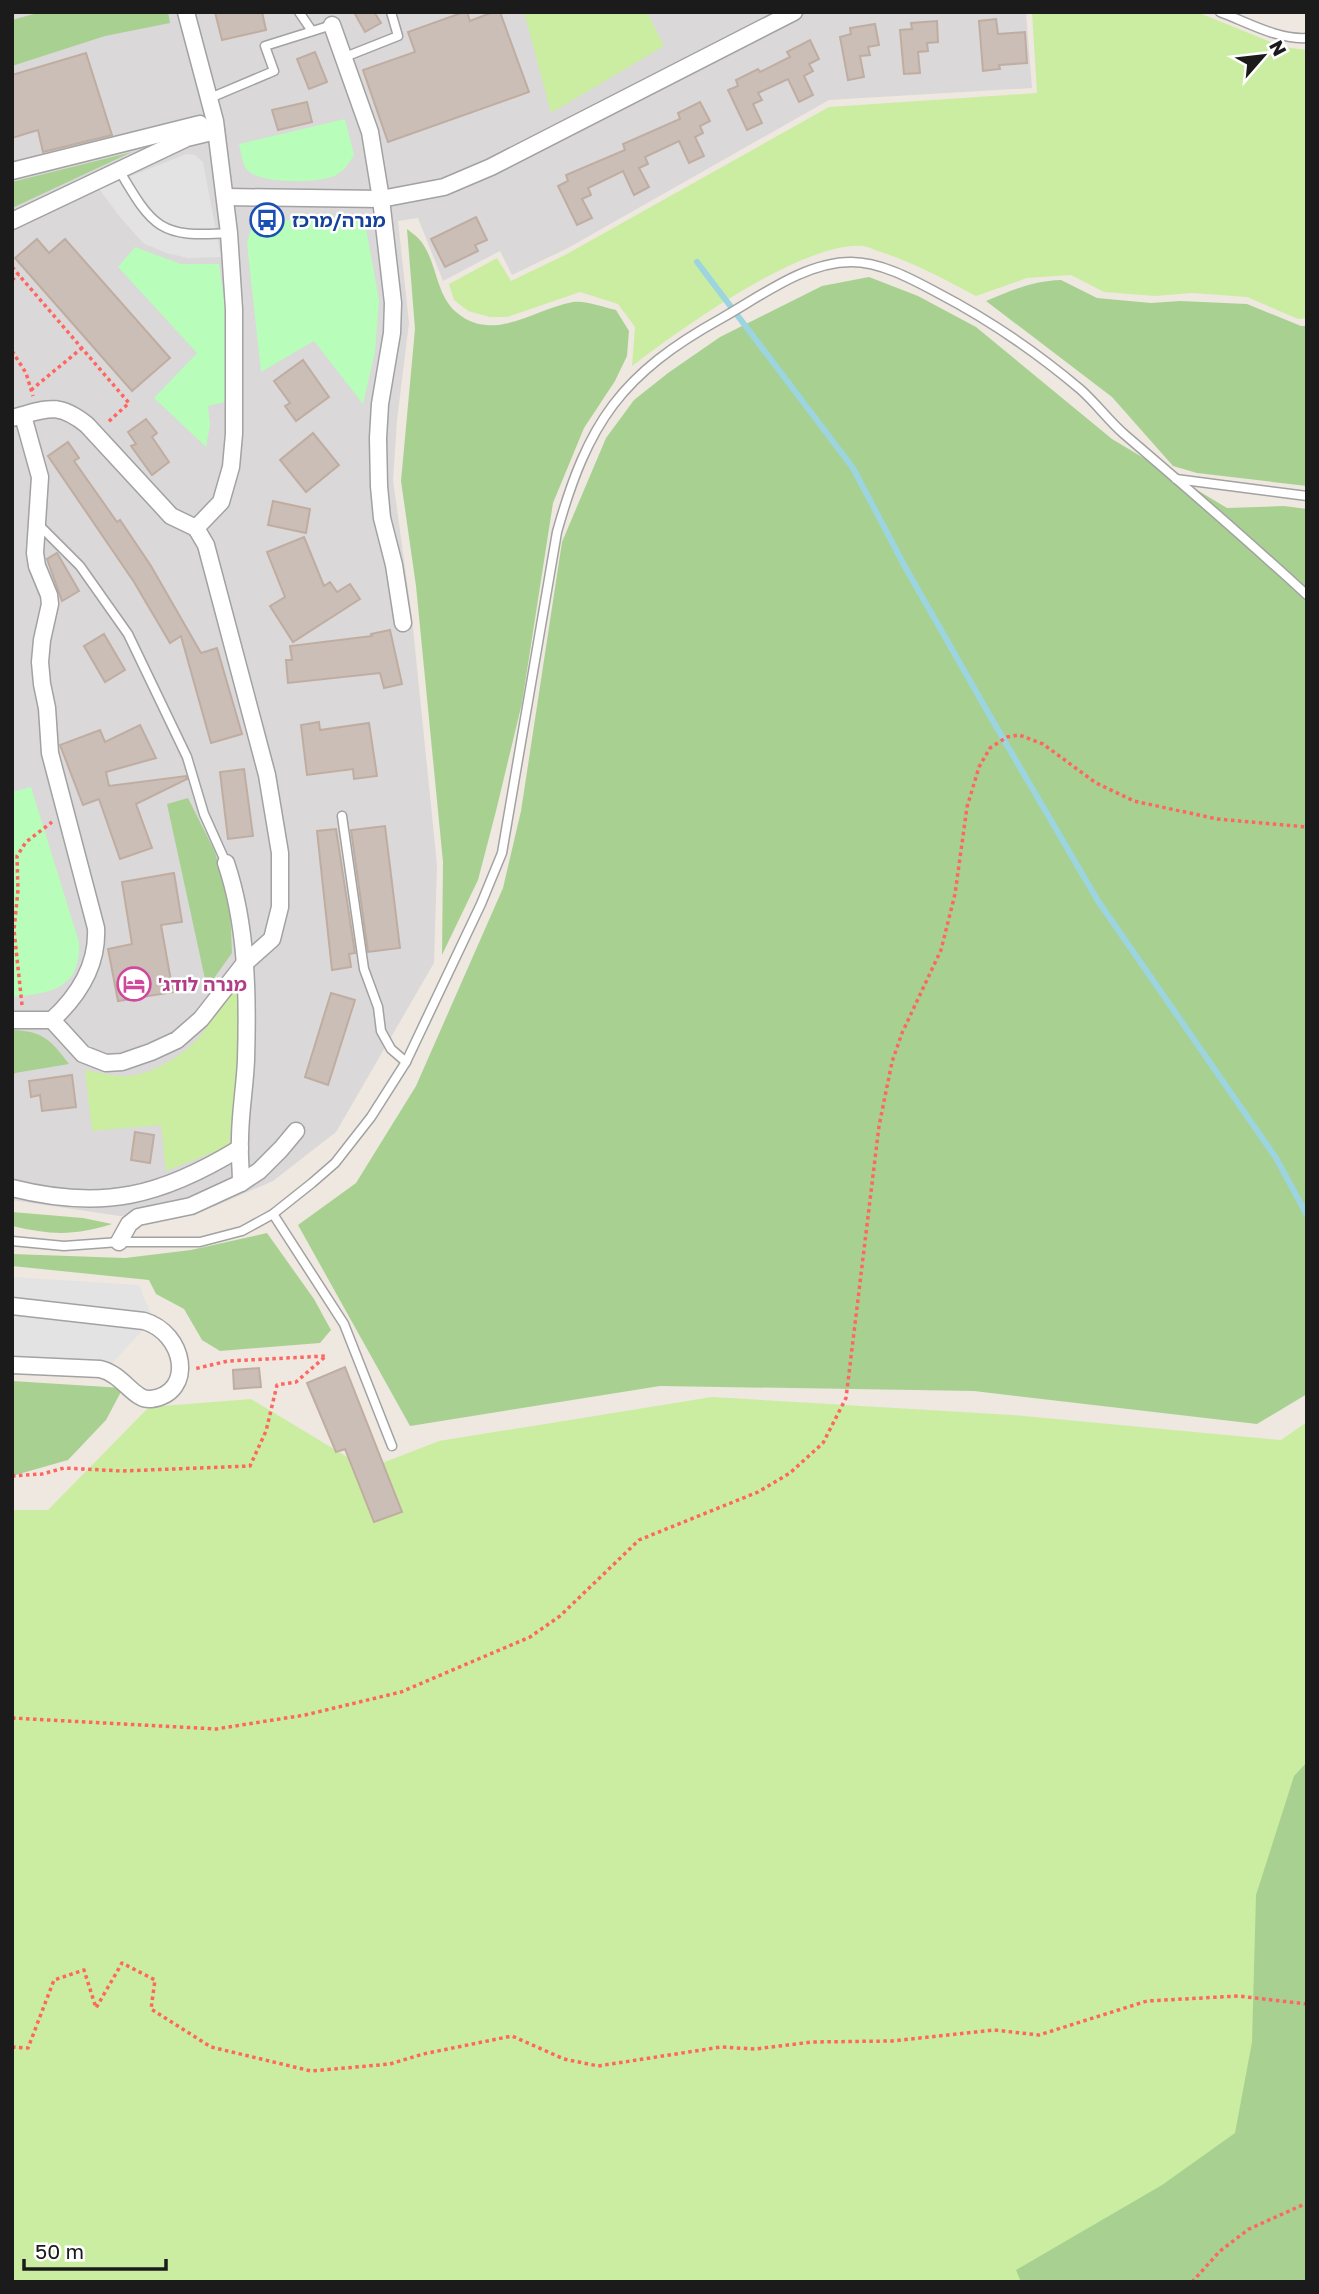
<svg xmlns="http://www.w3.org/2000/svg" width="1319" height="2294" viewBox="0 0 1319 2294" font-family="'Golos Text','Noto Sans Hebrew',sans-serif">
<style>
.residential{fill:#dad8d8}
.grass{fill:#cbeda1}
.forest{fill:#a8d191}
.park{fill:#b8fdb9}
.parking{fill:#e3e3e3}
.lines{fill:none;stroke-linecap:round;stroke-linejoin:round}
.stream{stroke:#9cd4df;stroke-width:6}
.building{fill:#cabeb6;stroke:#c0ada1;stroke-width:2}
.service-casing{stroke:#a2a2a2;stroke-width:11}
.minor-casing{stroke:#a2a2a2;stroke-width:19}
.path{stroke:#ff6660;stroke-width:3.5;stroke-dasharray:3.5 3.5;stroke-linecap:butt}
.service{stroke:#fff;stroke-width:8}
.minor{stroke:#fff;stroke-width:16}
.labels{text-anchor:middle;stroke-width:5;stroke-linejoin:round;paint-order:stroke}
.transit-label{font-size:19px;font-weight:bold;fill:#164399;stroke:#fff;text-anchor:start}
.hotel-label{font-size:19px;font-weight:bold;fill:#b23c85;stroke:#fff;text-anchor:start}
</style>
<rect width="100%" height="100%" fill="#eee8e0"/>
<path class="residential" d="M12 12H1026L1032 88 829 100 568 248 512 275 500 251 443 281 418 218 398 221 409 323 397 420 393 480 412 618 437 865 434 963 336 1132 273 1181 213 1207 120 1216 12 1200Z"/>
<g class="grass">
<path d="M524 12H647L664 46 551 113Z"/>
<path d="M1032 12H1197L1283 47 1307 50V318L1298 319 1247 297 1192 293 1155 296 1104 292 1071 275 1027 278 976 296C946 280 916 264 884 253 877 251 870 247 863 246 803 241 680 329 632 366L635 327 618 304 580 292 507 317H490L468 311 454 300 449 284 497 258 511 281 565 255 829 107 1037 93Z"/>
<path d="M236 991 241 1029 229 1146 166 1171 161 1125 92 1131 85 1070C97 1072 111 1076 123 1076 151 1077 192 1051 206 1028 215 1014 221 997 236 991Z"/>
<path d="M712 1397 1012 1415 1281 1440 1307 1422V2282H12V1510H48L149 1407 251 1399 367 1469 439 1441Z"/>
</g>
<g class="forest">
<path d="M41 12H168L170 23 105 36 12 66V20Z"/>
<path d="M132 152 12 208V182Z"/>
<path d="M407 229C411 232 416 236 419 239 437 259 435 294 456 312 493 344 534 309 573 302 585 300 603 307 616 310L629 331 627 356 615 381 584 428 553 503 522 703 496 811 478 880 442 955 443 862 416 586 401 481 415 329Z"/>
<path d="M869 277 918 296 976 327 1112 439 1227 508 1284 506 1307 509V1394L1257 1424 974 1391 660 1386 410 1426 298 1225 356 1183 416 1086 503 888 521 811 562 542 606 438 634 400 668 373 720 337 822 286Z"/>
<path d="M1061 280 1097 298 1151 303 1180 301 1247 304 1301 326H1307V486L1197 473 1173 466 1112 397 986 301C1012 290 1033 281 1061 280Z"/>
<path d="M188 798 215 852 230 905 232 953 207 988 167 804Z"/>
<path d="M12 1030C43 1031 51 1040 69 1064L15 1073 12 1079Z"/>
<path d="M12 1212 83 1218 112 1224C73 1236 51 1235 12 1226Z"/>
<path d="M267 1233 314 1299 331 1330 320 1343 220 1351 202 1340 184 1309 156 1294 149 1280 12 1266V1254L125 1258 191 1250Z"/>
<path d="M12 1381 123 1388 106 1420 68 1460 12 1476Z"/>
<path d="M1307 1762V2282H1021L1016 2270 1162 2185 1235 2133 1252 2042 1256 1895 1294 1776Z"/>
</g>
<g class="park">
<path d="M345 119 354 155C349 163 345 170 336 175 321 184 259 184 247 170 242 164 241 152 239 144Z"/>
<path d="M364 217 379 300 375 352 363 404 314 341 261 372 247 243 251 229 259 221Z"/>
<path d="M135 247 181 264H219L226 313 229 401 208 406 210 425 206 447 154 398 197 353 118 267Z"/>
<path d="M31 787 79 942C81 989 51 993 12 997V792Z"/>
</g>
<g class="parking">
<path d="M186 154 195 155 203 162 221 257 188 258 166 253 143 243 120 217 99 189Z"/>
<path d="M12 1277 139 1285 153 1319 102 1374 12 1367Z"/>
</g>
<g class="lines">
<path class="stream" d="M697 262 853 468 904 565 990 716 1098 901 1276 1158 1307 1215"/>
</g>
<g class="building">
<path d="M215 12H262L266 30 222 40Z"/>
<path d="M354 12H374L381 23 365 32Z"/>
<path d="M464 12H467L470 21 493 12H500L529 92 388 142 363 70 415 52 408 32Z"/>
<path d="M996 19 998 34 1025 32 1027 63 999 65 1000 69 983 71 979 21Z"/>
<path d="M937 21 938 42 927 43 928 51 918 52 920 73 904 74 900 30 912 29 911 23Z"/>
<path d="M875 24 879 45 868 47 870 55 860 56 864 77 848 80 840 37 851 34 850 28Z"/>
<path d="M810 40 819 59 809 64 813 71 804 76 813 95 799 102 788 79 758 93 762 100 753 104 762 123 747 130 728 90 738 86 736 80 758 69 760 72 790 57 787 52Z"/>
<path d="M315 52 327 82 309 89 297 59Z"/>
<path d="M86 53 112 135 43 152 38 130 12 138V75Z"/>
<path d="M307 102 312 122 278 130 272 110Z"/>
<path d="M700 102 710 121 700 126 703 133 695 137 704 156 689 163 679 141 645 157 648 164 639 168 649 187 634 195 623 171 588 188 591 195 582 199 592 218 577 225 558 186 568 181 566 175 625 150 623 144 680 119 678 113Z"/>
<path d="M476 217 487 240 475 245 478 251 445 267 431 239Z"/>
<path d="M37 239 49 253 65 239 170 358 132 391 15 258Z"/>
<path d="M303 360 329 397 296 421 285 406 290 403 274 381Z"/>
<path d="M146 419 157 433 152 437 169 462 152 475 131 446 136 444 128 432Z"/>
<path d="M313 433 339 465 306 492 280 460Z"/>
<path d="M68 442 79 458 74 461 117 522 120 520 151 566 201 653 217 648 242 734 211 743 181 636 170 643 134 582 48 456Z"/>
<path d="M273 501 310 509 306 533 268 525Z"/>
<path d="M304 537 324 586 330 582 337 592 350 584 360 599 293 642 270 606 285 597 267 552Z"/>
<path d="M57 553 79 591 62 601 47 559Z"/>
<path d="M390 630 402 684 384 688 380 673 288 683 286 660H292L290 646 372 636 371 634Z"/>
<path d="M104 634 125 670 105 682 84 646Z"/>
<path d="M319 722 320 730 369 723 377 776 354 779 353 769 307 775 301 725Z"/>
<path d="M140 725 156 758 106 772 109 786 186 776 187 779 136 804 152 848 120 859 99 799 83 805 60 745 100 730 105 742Z"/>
<path d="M244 769 253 836 228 839 220 772Z"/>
<path d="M385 826 400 948 368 952 351 830Z"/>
<path d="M336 829 355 953 349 954 351 967 332 970 317 831Z"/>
<path d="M174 873 182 922 161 925 173 992 118 1001 108 949 132 944 122 882Z"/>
<path d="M331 993 355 1000 328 1085 305 1077Z"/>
<path d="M72 1075 76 1107 42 1111 40 1095 31 1097 29 1081Z"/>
<path d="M135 1132 154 1135 150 1163 131 1160Z"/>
<path d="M345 1367 402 1512 374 1522 345 1449 336 1452 307 1383Z"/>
<path d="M259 1368 261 1387 234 1389 233 1370Z"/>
</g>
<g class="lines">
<defs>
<g id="service">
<path d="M299 12 312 31"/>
<path d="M1220 12C1247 22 1278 40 1307 38"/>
<path d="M345 57 398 36 391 12"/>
<path d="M210 98 274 71 265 46 332 25"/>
<path d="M119 170C153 228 160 238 229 233"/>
<path d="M1176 479 1307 496"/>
<path d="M38 524 80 566 128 634 187 757 204 814 226 863"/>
<path d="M342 816 364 969 378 1007 381 1031 391 1049 406 1062"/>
<path d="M273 1214 344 1324 392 1446"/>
<path d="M12 1241 64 1246 119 1242H200L242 1231 273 1214 312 1183 335 1163 371 1117 406 1062 481 904 502 853 557 532C588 422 621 374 722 318 761 296 805 262 851 262 880 262 910 278 936 292 988 319 1035 351 1080 389 1096 403 1108 420 1124 434 1186 487 1247 540 1307 595"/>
</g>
<g id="minor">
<path d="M332 25 370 132 381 199 393 303 392 333 380 404 378 438 379 486 382 518 394 565 403 623"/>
<path d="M12 171 200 124"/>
<path d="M225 197 381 199 444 187 491 167 794 12"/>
<path d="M12 221 187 138 216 131"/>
<path d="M12 418C47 409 57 401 87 425L171 516 196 528"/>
<path d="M226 863C247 925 248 995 246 1060 245 1086 240 1113 240 1140 239 1154 241 1168 241 1183"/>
<path d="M12 1020H52C78 996 98 965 96 928L50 753 47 708 42 684 40 662 42 640 50 604 49 595 37 566 35 553 40 477 23 416"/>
<path d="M52 1020 83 1054 106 1063 122 1062 151 1052 177 1040 201 1019 244 964 272 939 280 907V853L267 775 206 545 196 528 221 502 231 467 234 434V309L229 233 215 121 186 12"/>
<path d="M12 1188C103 1211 162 1196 240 1148"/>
<path d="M119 1242 129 1224 138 1217 191 1206 241 1183 259 1171 281 1149 296 1131"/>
<path d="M12 1306 144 1321C185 1333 196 1393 151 1399 134 1401 123 1374 100 1369L12 1365"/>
</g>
</defs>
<use href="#service" class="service-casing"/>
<use href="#minor" class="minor-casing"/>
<g class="path">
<path d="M12 267 129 403 107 423"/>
<path d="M12 280 19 274"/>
<path d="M12 351 26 373 33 396"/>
<path d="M31 390 82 348"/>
<path d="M22 1005 14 930 18 890 17 856 26 842 52 822"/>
<path d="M12 1476 42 1474 64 1468 122 1471 250 1466 266 1431 277 1385 296 1382 326 1356 228 1361 194 1369"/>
<path d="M12 1718 216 1729 305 1715 401 1692 530 1637 560 1616 639 1540 758 1492 790 1473 823 1443 846 1398 879 1126 892 1062 902 1033 941 950 955 894 967 807 979 767 990 748 1007 737 1019 735 1043 744 1096 783 1134 801 1217 819 1307 827"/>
<path d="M12 2047 28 2048 54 1980 84 1970 96 2008 122 1963 155 1980 151 2009 211 2047 311 2071 390 2064 423 2054 512 2036 564 2059 598 2066 721 2047 755 2049 812 2042 892 2041 994 2030 1039 2035 1147 2001 1238 1996 1307 2004"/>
<path d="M1192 2282 1220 2251 1249 2229 1307 2203"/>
</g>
<use href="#service" class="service"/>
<use href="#minor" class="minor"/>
</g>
<defs>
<symbol id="bus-ring" viewBox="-11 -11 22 22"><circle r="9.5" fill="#fff" stroke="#1a4fb4" stroke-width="1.5"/><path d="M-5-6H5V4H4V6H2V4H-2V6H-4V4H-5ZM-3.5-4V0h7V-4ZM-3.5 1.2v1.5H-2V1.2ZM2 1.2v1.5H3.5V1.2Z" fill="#1a4fb4"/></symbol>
<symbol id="hotel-ring" viewBox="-11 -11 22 22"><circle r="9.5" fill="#fff" stroke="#d1479c" stroke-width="1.5"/><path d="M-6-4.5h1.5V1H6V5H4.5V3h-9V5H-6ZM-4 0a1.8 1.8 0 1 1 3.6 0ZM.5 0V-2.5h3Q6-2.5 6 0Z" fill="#d1479c"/></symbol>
</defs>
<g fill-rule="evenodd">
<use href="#bus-ring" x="248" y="201" width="38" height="38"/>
<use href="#hotel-ring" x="115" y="965" width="38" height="38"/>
</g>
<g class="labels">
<g class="transit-label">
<text x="292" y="227">מנרה/מרכז</text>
</g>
<g class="hotel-label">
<text x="158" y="991">'מנרה לודג</text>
</g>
</g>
<rect width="1319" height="2294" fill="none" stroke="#1b1b1b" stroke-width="28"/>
<g transform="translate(1263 56) rotate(62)" stroke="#ffffff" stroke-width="5" paint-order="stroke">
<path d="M0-5L12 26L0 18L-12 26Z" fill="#1b1b1b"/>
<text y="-10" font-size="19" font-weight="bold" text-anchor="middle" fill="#1b1b1b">N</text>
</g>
<path d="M24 2259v10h142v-10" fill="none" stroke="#1b1b1b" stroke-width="3.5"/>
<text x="35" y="2259" font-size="21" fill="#1b1b1b" stroke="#ffffff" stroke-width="5" paint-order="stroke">50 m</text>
</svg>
